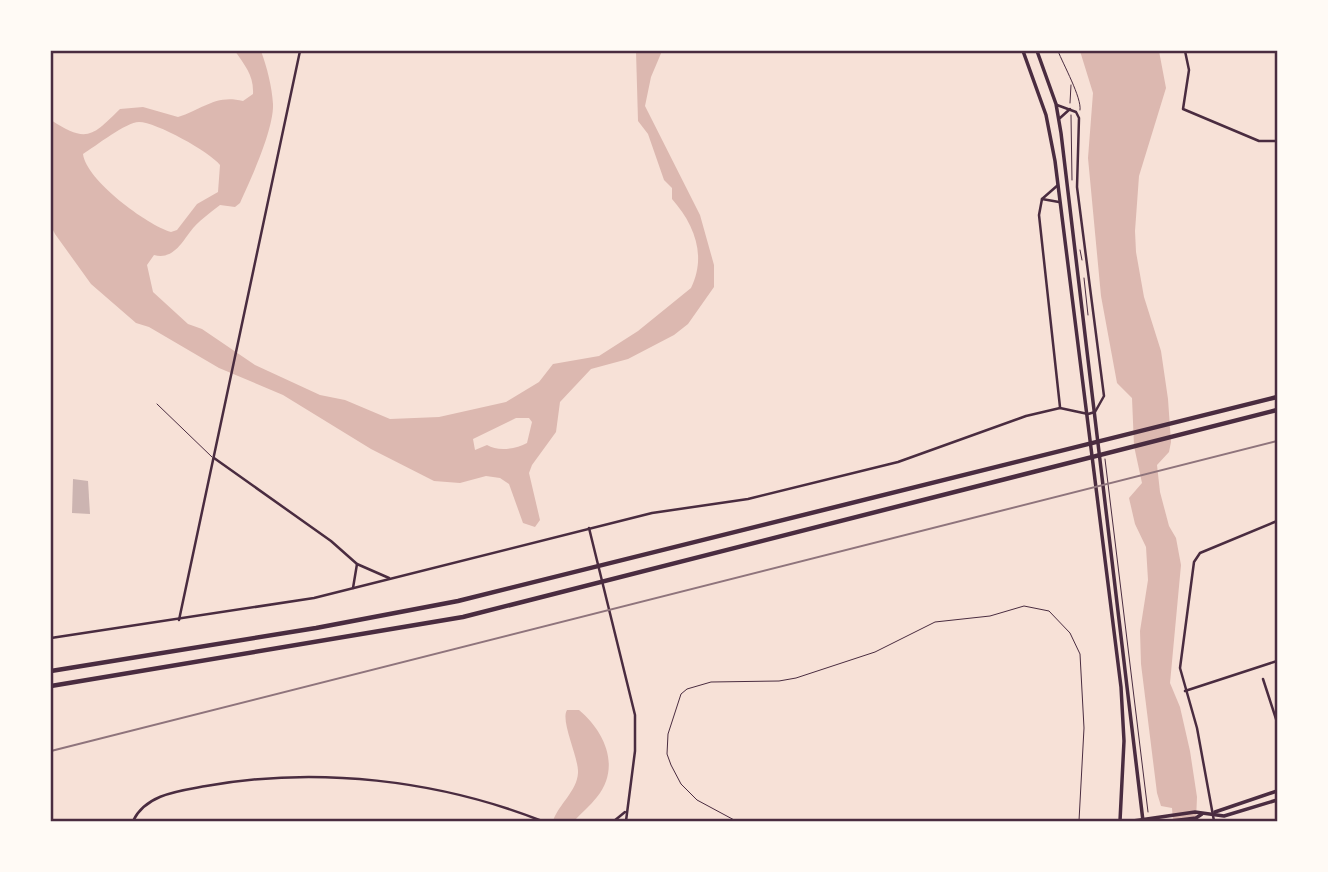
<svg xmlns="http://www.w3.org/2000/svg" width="1328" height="872" viewBox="0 0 1328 872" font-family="Rubik,sans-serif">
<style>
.water{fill:#dcb8b0;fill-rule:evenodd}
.building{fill:#ccb4b1}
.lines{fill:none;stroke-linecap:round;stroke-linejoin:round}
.path{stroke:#4a2c40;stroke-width:1}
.service{stroke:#4a2c40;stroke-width:1}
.minor{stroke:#4a2c40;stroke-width:2.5}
.tertiary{stroke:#4a2c40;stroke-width:3.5}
.motorway{stroke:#4a2c40;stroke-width:4.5}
.rail{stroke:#8f747c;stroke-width:2}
.neatline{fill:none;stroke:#4a2c40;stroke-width:2.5}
</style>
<rect width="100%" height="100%" fill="#f7e1d7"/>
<g class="water">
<path d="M235 51H261C267 67 272 87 273 104 274 129 251 179 240 203L235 207 220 205C210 213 198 221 190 232 181 244 172 260 154 255L147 265 153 292 188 324 202 329 255 365 320 395 345 400 390 419 439 417 506 402 539 382 553 364 599 356 638 331 691 288C707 255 694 224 672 199V188L664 180 648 134 638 121 636 51H662L651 77 645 106 700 215 714 265V287L688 324 674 335 628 359 591 369 560 402 556 432 532 465 529 473 540 520 535 527 523 523 509 484 500 478 486 476 460 483 434 481 371 449 283 395 219 368 149 327 136 323 91 284 55 234 51 226V120C88 145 94 134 120 109L143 107 178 117C203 109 216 94 243 101L253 94C254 75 245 66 235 51ZM139 122C156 122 210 152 220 165L218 192 197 204 177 230 171 232C147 225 86 180 83 154 96 146 126 122 139 122ZM516 418H529L532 422 527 443C516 449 498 452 487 445L475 450 473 439Z"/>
<path d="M1080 51H1159L1166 88 1139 176 1135 231 1136 252 1144 297 1161 351 1168 399 1171 442 1169 452 1157 465 1160 492 1169 526 1176 538 1181 565 1170 683 1180 707 1190 751 1197 797 1196 821H1173L1172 808 1161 806 1157 793 1141 664 1140 631 1148 580 1146 547 1135 524 1129 498 1142 483 1134 446 1132 398 1117 383 1101 296 1088 158 1093 93Z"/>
<path d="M567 710H579C605 732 621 767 597 797 590 806 581 813 574 821H553C559 804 577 791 578 773 579 758 560 721 567 710Z"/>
</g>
<path class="building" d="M73 479 88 481 90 514 72 513Z"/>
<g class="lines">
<g class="path">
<path d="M1058 51C1063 64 1082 98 1080 110"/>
<path d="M1070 103 1071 85"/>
<path d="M1071 115 1072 180"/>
<path d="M1080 250 1082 260"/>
<path d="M1084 278 1088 315"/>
<path d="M1105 459 1148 812"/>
<path d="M736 821 697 800 681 784 671 765 667 754 668 734 681 694 687 689 711 682 779 681 796 678 875 652 935 622 990 616 1024 606 1049 611 1070 633 1080 654 1084 728 1079 821"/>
</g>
<path class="service" d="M157 404 212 457"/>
<g class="minor">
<path d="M1185 51 1189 70 1183 109 1259 141H1277"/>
<path d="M1060 118 1070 109"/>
<path d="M1058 185 1042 199 1039 215 1060 407"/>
<path d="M1042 199 1059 202"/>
<path d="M214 458 331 541 357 564 389 578"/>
<path d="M589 528 635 715V751L626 821"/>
<path d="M353 588 357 564"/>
<path d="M179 620 300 51"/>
<path d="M51 638 314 598 652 513 748 499 898 462 1026 416 1060 408 1088 414 1095 412 1104 396 1077 187 1079 118 1076 112 1057 105"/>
<path d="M1263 679 1277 722"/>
<path d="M1185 691 1277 661"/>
<path d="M133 821C146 794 179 791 206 786 317 766 438 780 542 821"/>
<path d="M614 821 625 812"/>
<path d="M1214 821 1197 728 1180 668 1194 562 1200 553 1277 521"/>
</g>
<g class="tertiary">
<path d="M1023 51 1046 115 1055 161 1121 687 1124 741 1120 821"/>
<path d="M1037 51 1056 104 1061 133 1143 821"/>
<path d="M1215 812 1277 791"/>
<path d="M1133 821 1195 812 1224 816 1277 800"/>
<path d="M1171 821 1196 818 1202 814"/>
</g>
<g class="motorway">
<path d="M51 671 316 628 458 601 1277 397"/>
<path d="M51 686 463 617 1277 410"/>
</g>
<path class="rail" d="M51 751 1277 441"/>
</g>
<rect width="1328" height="872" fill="none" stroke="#fffaf5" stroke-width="105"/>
<rect x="52" y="52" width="1224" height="768" class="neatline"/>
</svg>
